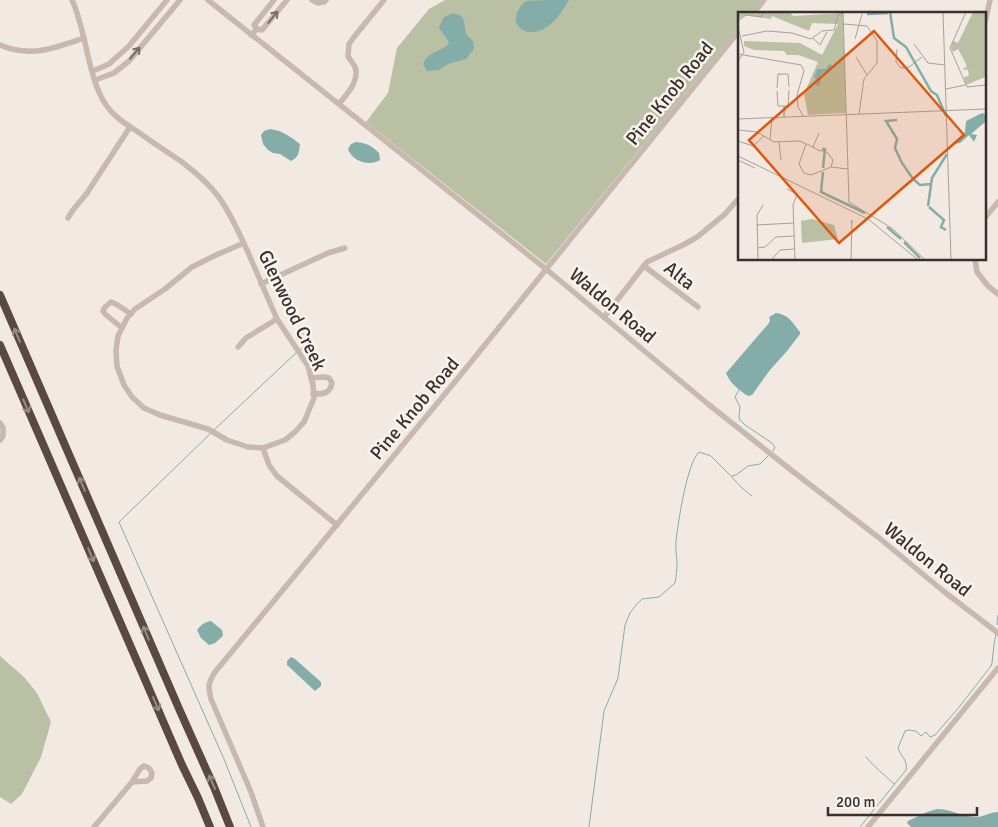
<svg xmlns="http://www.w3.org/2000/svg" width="998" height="827" viewBox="0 0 998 827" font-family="Signika,sans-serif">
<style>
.green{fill:#bac0a3}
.water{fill:#84adaa}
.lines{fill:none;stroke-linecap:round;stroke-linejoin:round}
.stream{stroke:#84adaa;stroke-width:1}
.minor{stroke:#c9b8af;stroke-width:5.5}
.highway{stroke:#594844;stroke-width:8}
.oneway{stroke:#7a6d67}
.oneway2{stroke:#998c88}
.labels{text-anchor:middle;stroke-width:5;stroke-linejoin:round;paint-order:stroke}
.street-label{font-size:19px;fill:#392f2c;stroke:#f9f3ef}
.inset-river{fill:none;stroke:#84adaa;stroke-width:2.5}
.inset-road{fill:none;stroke:#a89f99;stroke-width:1}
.view{fill:#df570e;fill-opacity:0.15;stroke:#df570e;stroke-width:2.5}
.inset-edge{fill:none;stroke:#392f2c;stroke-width:2.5}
</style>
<rect width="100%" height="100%" fill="#f2e9e2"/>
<g class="green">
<path d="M445 0H761L750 14H739V27L546 264 366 122 388 93 397 48 429 9Z"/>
<path d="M0 656 24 677 37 693 51 722 41 757 22 794 11 804 0 797Z"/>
</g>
<g class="water">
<path d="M546 0H569C564 7 560 16 553 22 548 27 540 32 533 32 519 33 511 21 519 9 521 6 523 2 527 1 533 0 540 1 546 0Z"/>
<path d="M453 13 461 16 464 21 466 34 473 41 474 48 473 50 466 59 448 64 439 70 427 71 423 64C429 50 441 53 449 43 447 37 441 33 439 27L444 17Z"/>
<path d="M270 129C281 130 291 137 300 144 299 152 299 157 291 161L280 154 273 153 268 150 263 144 261 135 264 131Z"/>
<path d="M356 142C367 143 372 146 379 153L380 160C369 167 352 161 348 149L351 144Z"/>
<path d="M776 313C788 314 793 323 800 332V334L787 351 770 370 752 395 748 396C740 391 729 382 726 373L769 323 770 320 769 317Z"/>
<path d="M211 621 222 630 223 636 215 643 209 645 201 638 197 630C201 625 204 622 211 621Z"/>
<path d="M291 657 295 659 321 682V686L315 691 287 665V661Z"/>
<path d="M937 809C950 809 961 816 974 817 982 818 990 812 998 812V827H911L907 823 908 821 927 812Z"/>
</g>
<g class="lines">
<g class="stream">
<path d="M299 331C310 338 310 342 300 350"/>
<path d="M739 390 735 397 740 407 739 417 740 420 745 425 772 443 775 447 773 451"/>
<path d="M214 430 297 352"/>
<path d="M211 433 119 522 224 759 251 827"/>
<path d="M732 476 736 475 748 466 760 464 768 456"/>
<path d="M998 615 997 622 998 625"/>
<path d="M866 757C874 767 885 775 894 784"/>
<path d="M589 827 604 711 618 678 625 625 630 613 637 604 642 599 659 597 675 583C676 577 677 570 677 564 677 556 675 549 676 541 678 523 687 463 699 452L711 456 731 476 742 488 752 496"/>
<path d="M860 827 906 770C908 760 901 757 898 748L905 731 909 730 916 731 921 736 926 732 930 737 935 735 960 706 991 666 992 663 994 645 996 634"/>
</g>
<g class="minor">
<path d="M72 0C87 32 87 77 106 105 114 117 126 124 138 132 152 142 167 152 182 162 195 172 208 183 218 196 230 212 238 231 247 250L277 319 308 366 313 385 314 398 304 422 295 432 285 440 263 448 248 447 227 440 208 429 160 415 144 408 132 397 124 385 117 366 116 350 118 336 127 318 135 309 165 289 192 267 216 255 244 243"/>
<path d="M208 0 546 269 708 404 791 470 878 537 942 590 998 633"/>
<path d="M312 0 318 3 324 2 326 0"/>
<path d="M753 14 764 0"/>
<path d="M984 27 990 0"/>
<path d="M257 29 254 25 274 0"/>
<path d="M251 35 257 29 262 30 287 0"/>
<path d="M0 45C31 58 55 48 84 38"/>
<path d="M93 71 109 64 129 46 167 0"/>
<path d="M95 80 114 73 129 61 180 0"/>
<path d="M339 104C347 94 360 81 355 67 353 63 350 60 348 56L349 44 354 37 384 0"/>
<path d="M68 218 73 210 87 193 130 127"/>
<path d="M984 219 998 202"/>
<path d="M975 259 977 272 988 286 998 294"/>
<path d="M644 266 698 307"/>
<path d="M261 284 328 253 345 248"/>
<path d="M604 317 647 262 685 244 697 237 725 214 739 198"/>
<path d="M122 328 105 314 103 311 105 307 111 302 116 304 131 314"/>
<path d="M238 347 246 338 277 319"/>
<path d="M311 378 324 377 329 378 332 383C330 394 323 394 313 394"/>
<path d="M0 423 3 428V436L0 440"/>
<path d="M263 448 269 465 277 476 337 525"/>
<path d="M94 827 132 782 140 769 144 766 149 768 152 773 151 778 147 781 132 782"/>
<path d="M263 827 251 792 211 699C208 687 208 683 215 672L454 383 739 31"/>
<path d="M868 827 998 668"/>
</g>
<g class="highway">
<path d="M0 295 180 711 214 787 230 827"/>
<path d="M0 345 182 765 198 798 210 827"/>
</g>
</g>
<defs><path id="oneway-shaft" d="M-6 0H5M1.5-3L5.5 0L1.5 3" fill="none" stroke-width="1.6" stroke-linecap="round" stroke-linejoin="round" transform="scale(1.25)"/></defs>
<g class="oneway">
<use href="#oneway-shaft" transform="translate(273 17) rotate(-51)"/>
<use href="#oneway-shaft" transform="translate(135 53) rotate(-50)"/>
</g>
<g class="oneway2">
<use href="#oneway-shaft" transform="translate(17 335) rotate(-113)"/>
<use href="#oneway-shaft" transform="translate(26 406) rotate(67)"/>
<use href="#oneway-shaft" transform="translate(82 484) rotate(-113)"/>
<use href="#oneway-shaft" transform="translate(91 555) rotate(67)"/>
<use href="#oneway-shaft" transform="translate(146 633) rotate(-113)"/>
<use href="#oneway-shaft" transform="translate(156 704) rotate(67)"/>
<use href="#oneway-shaft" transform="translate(212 782) rotate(-114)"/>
</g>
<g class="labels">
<g class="street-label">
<text transform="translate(669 93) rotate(-51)" y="7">Pine Knob Road</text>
<text transform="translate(680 275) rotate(38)" y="7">Alta</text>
<text transform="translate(613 305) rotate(40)" y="7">Waldon Road</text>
<text transform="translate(293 310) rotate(64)" y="7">Glenwood Creek</text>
<text transform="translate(414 408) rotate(-50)" y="7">Pine Knob Road</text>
<text transform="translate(928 559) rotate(39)" y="7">Waldon Road</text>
</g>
</g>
<g transform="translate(738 12)">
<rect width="248" height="248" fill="#f2e9e2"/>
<path d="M0 0H52L55 4 105 1 108 101 70 103 66 82 80 50 60 43H49L46 39 16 38 6 34V29L62 31 84 43 100 12 74 11 71 19 34 4 33 7 8 3 0 7ZM235 0H247V65L228 73 226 65 231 64 230 58 224 57 229 55 227 50 220 37 215 40 213 36 215 29 220 31ZM74 207 96 213 100 227 64 231 63 209Z" fill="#bac0a3"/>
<path d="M91 52 94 53 93 57 83 62 82 73 78 74 79 68 76 65 79 57H88ZM244 101 247 102V110L233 122 239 123 236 130 231 123 222 131 214 132 227 120 228 109Z" fill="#84adaa"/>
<path class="inset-river" d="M152 0 156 26 168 35 193 79 199 83 208 104M129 2 150 1M159 108 148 109 159 127 157 136 164 151 175 167 182 173 193 172M84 137H87L85 156M85 160 83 180 127 201M190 194 194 166 209 142M191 195 206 208 203 215 208 218M149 215 163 227M166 230 182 246"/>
<path class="inset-road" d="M105 0 111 190 155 217 186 247M205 0 213 247M228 0 212 36 229 75 248 73M0 9 8 3 23 5 26 0M106 12 129 14 139 29V51L126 67 121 102M0 15 6 40 0 49M4 24 29 19 54 21 73 27 84 19 96 18 100 3 105 1M75 26 82 33 89 20M117 27 124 2M176 32 190 51 207 53M159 37 158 50 163 56 171 55 184 45M0 42 63 53 66 59 59 83 60 95 65 104M118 45 129 63M0 60V98M39 76 40 62H50L51 75M208 77 227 73M39 79 40 94H50L51 78M46 104V94V105M0 107 248 97M0 118 19 120 36 130 60 129 64 130 68 132H69L80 138 89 140 95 148 93 155 73 163 66 161 61 152 68 132M32 128 34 105M0 129 15 134 26 124M41 130 43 148M75 135 81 121M0 144 130 207 179 247M0 148 17 156M93 155 110 157M49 177 59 182 55 193 57 247M113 211 114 208 113 247M18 213 56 211M19 236 27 235 38 225 56 224M20 247 19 203 25 193M34 247 42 238 56 237"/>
<path class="view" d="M136 19 226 123 101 231 11 128Z"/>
<rect width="248" height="248" class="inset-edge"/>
</g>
<path d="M828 807v8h149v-8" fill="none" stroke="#392f2c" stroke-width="2.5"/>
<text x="836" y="807" font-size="15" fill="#392f2c" stroke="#f9f3ef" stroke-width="4" paint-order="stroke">200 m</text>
</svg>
